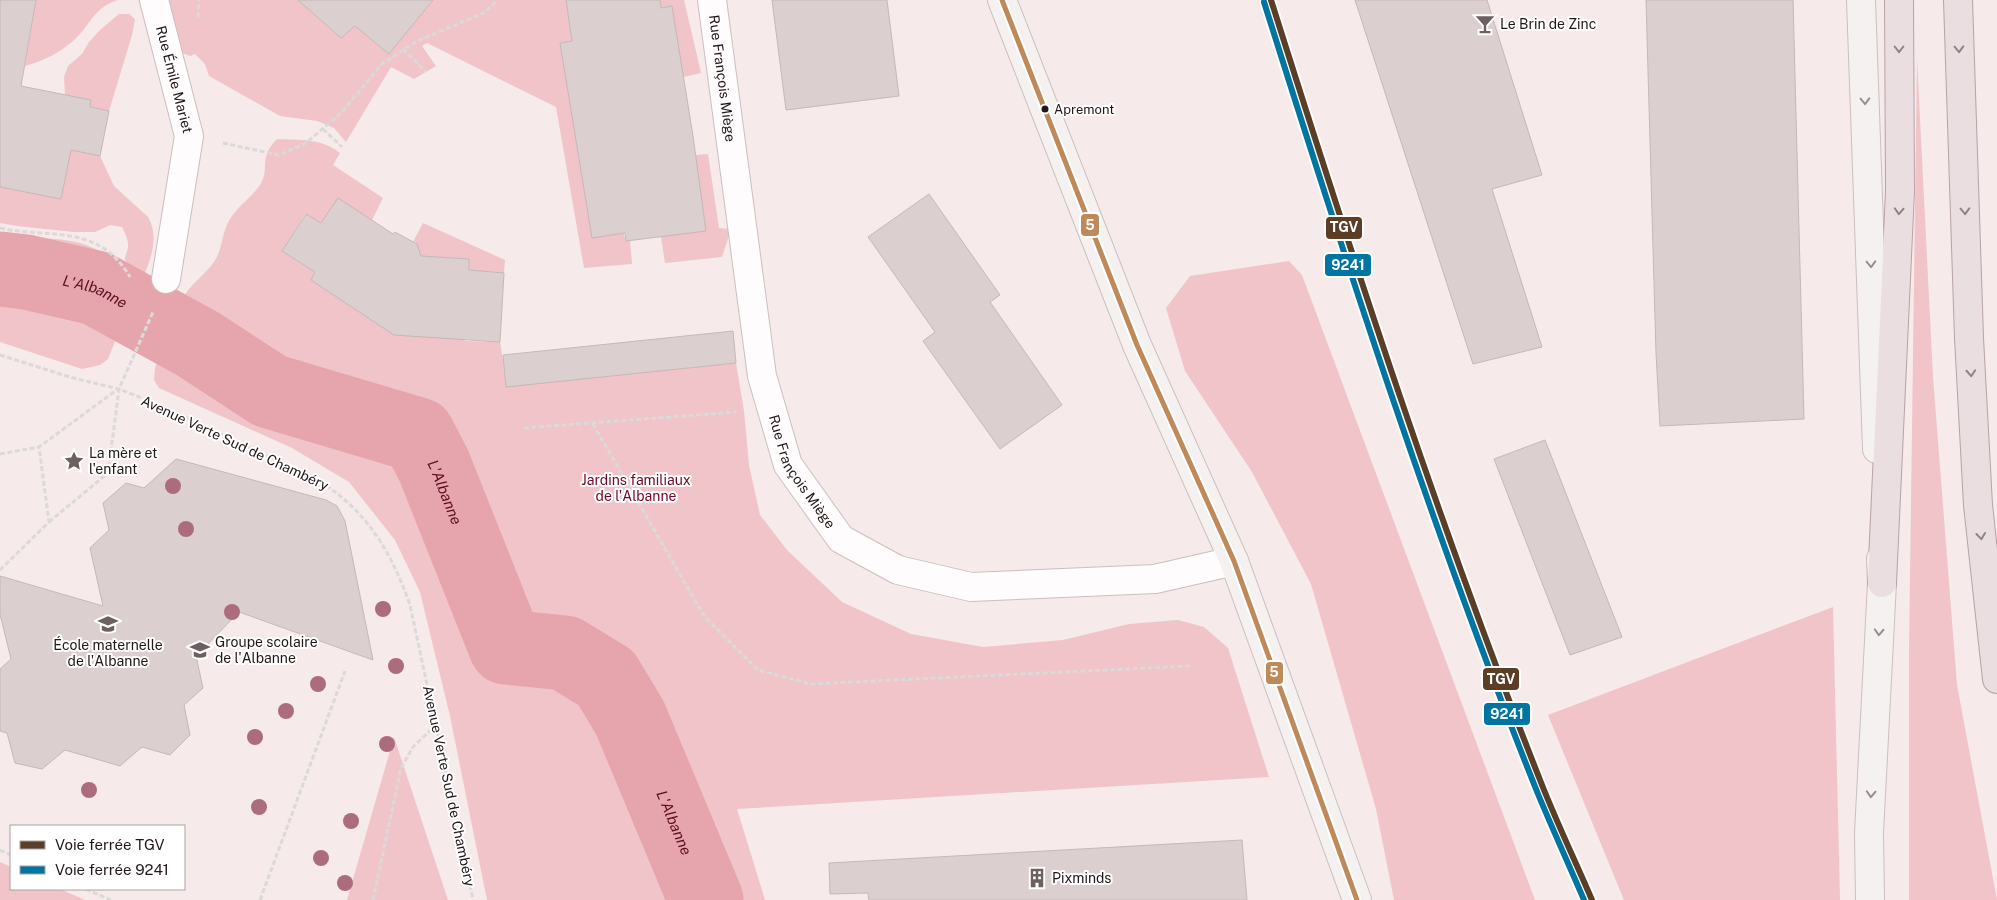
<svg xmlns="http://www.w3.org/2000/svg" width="1997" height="900" viewBox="0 0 1997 900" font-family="'Public Sans',sans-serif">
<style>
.green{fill:#f0c4c8}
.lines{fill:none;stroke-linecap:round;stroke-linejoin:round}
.river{stroke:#e6a5ac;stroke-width:75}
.building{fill:#dccfd0;stroke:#c4b8b8}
.minor-casing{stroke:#cbbfbf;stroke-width:30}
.secondary-casing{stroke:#cbbfbf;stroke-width:30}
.trunk-casing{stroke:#b7a2a5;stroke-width:30}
.path{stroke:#dcd9d9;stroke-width:3;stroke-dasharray:5 2.5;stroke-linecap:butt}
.minor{stroke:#fefcfc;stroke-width:28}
.secondary{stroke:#f6f1f1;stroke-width:28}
.trunk{stroke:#eadee0;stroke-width:28}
.bus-1-casing{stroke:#fff;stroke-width:9}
.bus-1{stroke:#bf8959;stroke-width:5}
.rail-1-casing{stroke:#fff;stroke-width:10}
.rail-2-casing{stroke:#fff;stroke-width:10}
.rail-1{stroke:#5c3e26;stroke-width:6}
.rail-2{stroke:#0075a1;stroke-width:6}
.tree{fill:#ad6c7e}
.oneway{stroke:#908486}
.oneway2{stroke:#978e8f}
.bus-dot{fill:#221617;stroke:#fff;stroke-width:2}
.labels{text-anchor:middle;stroke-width:4;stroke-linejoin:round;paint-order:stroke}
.bus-label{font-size:13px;fill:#221617;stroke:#fff;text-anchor:start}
.poi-label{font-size:14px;fill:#221617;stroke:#fff;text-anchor:start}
.street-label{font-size:14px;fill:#221617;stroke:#fff}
.park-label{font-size:14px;fill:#720526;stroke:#fff}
.water-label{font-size:15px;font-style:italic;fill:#5c0e21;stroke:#fff}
.line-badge{stroke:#fff;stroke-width:2}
.badge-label{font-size:14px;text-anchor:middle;font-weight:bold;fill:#fff}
</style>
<rect width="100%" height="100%" fill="#f6eaea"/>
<g class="green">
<path d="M36 0H118C94 7 90 26 73 41 58 54 43 61 25 66Z"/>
<path d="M138 0H298L341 38 355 26 388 53 432 2 431 0H566L572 41 560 43 626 241 630 240 632 264 584 268 556 107 427 43 422 46 436 66 414 79 391 67 346 142 334 128 317 121 280 116 209 76 205 64 195 54 190 56 180 52 144 2Z"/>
<path d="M660 0H684L701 73 683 77 671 6 661 8Z"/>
<path d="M119 14H129L135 19 132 35 109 111 90 107 91 100 65 95 64 77 68 66 82 54 89 42 100 30Z"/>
<path d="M1917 59 1933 377 1957 685 1997 900H1909V652Z"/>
<path d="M277 139C299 140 322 138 340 153L333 165 383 198 372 220 338 199 321 223 305 214 282 251 315 272 311 280 387 330 464 339 465 341 500 342 507 386 736 363 744 411 749 465 760 515 787 550 842 602 911 634 983 647 1063 640 1129 624 1178 620 1204 627 1228 648 1269 777 737 809 765 900H487L450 716 420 592 395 540 349 482 292 448 159 388 154 380 155 368C164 346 171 321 182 300 189 285 205 275 214 262 223 249 221 234 230 219 238 206 252 197 260 185 271 168 257 160 277 139Z"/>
<path d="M71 150 100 156 114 186 148 217C160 237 150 264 140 283L125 260C125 255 127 253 128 248 129 241 125 233 122 227L110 225 95 232H74L17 226 0 223V187L61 199Z"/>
<path d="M708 154 719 228 731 229 722 257 665 263 661 237 696 155Z"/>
<path d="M423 223 505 260 504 273 469 270 468 259 417 256 416 242H413Z"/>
<path d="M0 234C38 242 85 231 114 263 122 272 129 282 135 291L108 359 100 365 82 369 0 342Z"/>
<path d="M1289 261 1302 275 1535 900H1394L1376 809 1311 584 1252 472 1185 371 1166 308 1190 276Z"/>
<path d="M1833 607 1840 900H1624L1548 715Z"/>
<path d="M394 737 448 900H347Z"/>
<path d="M0 862 11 867V889H60L85 900H0Z"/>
</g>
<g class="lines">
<path class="river" id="s1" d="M0 269 26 272 96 288 198 344 270 391 418 435 434 466 506 647 565 653 606 678 630 718 706 900"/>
</g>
<g class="building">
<path d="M0 0H36L21 86 91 100 90 107 109 111 100 156 71 150 61 199 0 187Z"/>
<path d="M298 0H433L389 54 355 26 341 38Z"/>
<path d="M566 0H660L661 8 672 6 693 136 706 231 626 241 625 233 592 238 560 43 572 41Z"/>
<path d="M772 0H887L899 96 786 110Z"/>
<path d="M1355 0H1487L1542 175 1492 189 1542 347 1473 364Z"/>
<path d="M1646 0H1793L1804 419 1660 426 1656 353Z"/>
<path d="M929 194 1000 295 990 302 1062 405 1000 449 923 341 935 332 868 237Z"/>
<path d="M338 198 393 234 395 232 417 244 421 256 469 259V270L504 273 500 342 394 335 311 280 315 272 282 251 306 214 321 223Z"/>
<path d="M733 331 736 363 506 387 503 355Z"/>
<path d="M1545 440 1622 637 1570 655 1494 459Z"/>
<path d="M176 459 326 500 337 506 345 521 373 660 239 612 196 656 203 688 184 705 190 735 170 755 142 747 120 766 65 750 42 769 15 763 7 733 0 731V669L11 659 0 614V576L103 606 90 548 109 530 103 503 126 483 144 488Z"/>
<path d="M1242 840 1247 900H869L868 893 830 894 829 863Z"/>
</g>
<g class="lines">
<defs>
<g id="minor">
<path id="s2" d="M154 0 189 136 166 279"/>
<path id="s3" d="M712 0 762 376 788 465 841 539 898 570 971 587 1155 579 1234 561"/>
</g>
<g id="secondary">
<path d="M1002 0 1137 345 1234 561 1357 900"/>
<path d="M1861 0 1877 449"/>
<path d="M1870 900 1869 833 1882 583 1881 559"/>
</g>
<g id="trunk">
<path d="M1958 0 1969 338 1978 505 1997 679"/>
<path d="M1882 583 1900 191 1899 0"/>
</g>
</defs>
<use href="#minor" class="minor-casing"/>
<use href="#secondary" class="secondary-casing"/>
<use href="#trunk" class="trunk-casing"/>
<g class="path">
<path d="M198 17 199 0"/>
<path d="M403 49 426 72"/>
<path d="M323 129 342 147"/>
<path d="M223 143 279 155 306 143 341 113 382 64 417 41 484 13 498 0"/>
<path d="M0 228C51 239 98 223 130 277"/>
<path d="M0 355 73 378 119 389 162 406 318 480C367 511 391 551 410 605L473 900"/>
<path d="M593 424 704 616 758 670 811 684 1190 666"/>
<path d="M524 428 736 412"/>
<path d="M0 454 39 447"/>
<path d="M49 522 108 473 119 389 153 312"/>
<path d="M0 570 49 522 39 447 118 389"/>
<path d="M0 850 11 855"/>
<path d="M86 889 111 900"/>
<path d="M260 900 345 671"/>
<path d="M373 900 401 768 413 747 436 725"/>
</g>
<use href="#minor" class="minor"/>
<use href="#secondary" class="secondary"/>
<use href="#trunk" class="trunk"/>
<defs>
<path id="bus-1" d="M1002 0 1137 345 1234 561 1357 900"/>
</defs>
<use href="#bus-1" class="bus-1-casing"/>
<use href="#bus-1" class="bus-1"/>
<defs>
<path id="rail-1" d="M1271 0C1355 266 1441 531 1544 790 1559 827 1576 863 1592 900"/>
<path id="rail-2" d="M1264 2C1348 269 1434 535 1538 794 1553 830 1569 865 1584 900"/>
</defs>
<use href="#rail-1" class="rail-1-casing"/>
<use href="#rail-2" class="rail-2-casing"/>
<use href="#rail-1" class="rail-1"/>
<use href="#rail-2" class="rail-2"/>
</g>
<g class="tree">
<circle cx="173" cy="486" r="8"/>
<circle cx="186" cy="529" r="8"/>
<circle cx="383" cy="609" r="8"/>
<circle cx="232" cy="612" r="8"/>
<circle cx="396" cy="666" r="8"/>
<circle cx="318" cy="684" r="8"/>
<circle cx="286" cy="711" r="8"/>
<circle cx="255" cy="737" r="8"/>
<circle cx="387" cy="744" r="8"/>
<circle cx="89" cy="790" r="8"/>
<circle cx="259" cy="807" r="8"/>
<circle cx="351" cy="821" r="8"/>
<circle cx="321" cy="858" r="8"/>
<circle cx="345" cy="883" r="8"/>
</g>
<defs><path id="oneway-chevron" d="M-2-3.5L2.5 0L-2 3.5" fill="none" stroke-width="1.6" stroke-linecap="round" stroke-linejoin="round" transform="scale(1.25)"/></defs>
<g class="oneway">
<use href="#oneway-chevron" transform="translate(1899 49) rotate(90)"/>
<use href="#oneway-chevron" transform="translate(1959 49) rotate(88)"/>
<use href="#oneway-chevron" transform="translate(1899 211) rotate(93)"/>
<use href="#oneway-chevron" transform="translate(1965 211) rotate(88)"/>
<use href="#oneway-chevron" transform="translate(1971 373) rotate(87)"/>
<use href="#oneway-chevron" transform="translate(1981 536) rotate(84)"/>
</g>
<g class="oneway2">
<use href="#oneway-chevron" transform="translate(1865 101) rotate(88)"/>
<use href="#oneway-chevron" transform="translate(1871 264) rotate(88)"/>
<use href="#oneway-chevron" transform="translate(1879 632) rotate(93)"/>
<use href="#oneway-chevron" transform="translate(1871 794) rotate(93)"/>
</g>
<defs>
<symbol id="bar-bare" viewBox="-9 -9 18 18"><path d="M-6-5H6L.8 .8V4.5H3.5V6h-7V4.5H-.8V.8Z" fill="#6c6061" stroke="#fff" stroke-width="2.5" paint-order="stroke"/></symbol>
<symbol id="sight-bare" viewBox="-9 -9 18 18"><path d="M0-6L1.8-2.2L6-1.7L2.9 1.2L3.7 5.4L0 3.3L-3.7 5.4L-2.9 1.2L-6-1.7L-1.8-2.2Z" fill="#6c6061" stroke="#fff" stroke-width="2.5" paint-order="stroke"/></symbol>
<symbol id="school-bare" viewBox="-9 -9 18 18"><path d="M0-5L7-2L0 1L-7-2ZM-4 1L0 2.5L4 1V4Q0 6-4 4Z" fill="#6c6061" stroke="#fff" stroke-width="2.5" paint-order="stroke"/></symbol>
<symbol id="building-bare" viewBox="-9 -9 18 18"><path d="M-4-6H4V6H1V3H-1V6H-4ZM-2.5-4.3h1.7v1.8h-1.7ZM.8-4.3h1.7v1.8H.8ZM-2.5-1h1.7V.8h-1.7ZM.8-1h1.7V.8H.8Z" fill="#6c6061" stroke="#fff" stroke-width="2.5" paint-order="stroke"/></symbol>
</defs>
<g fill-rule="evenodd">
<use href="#bar-bare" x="1471" y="10" width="28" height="28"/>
<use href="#sight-bare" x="60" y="447" width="28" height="28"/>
<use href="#school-bare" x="94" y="610" width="28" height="28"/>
<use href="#school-bare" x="186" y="636" width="28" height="28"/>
<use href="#building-bare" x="1023" y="864" width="28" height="28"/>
</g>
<circle class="bus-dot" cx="1045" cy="109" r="4.5"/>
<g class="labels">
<g class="bus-label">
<text x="1054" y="114">Apremont</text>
</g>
<g class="poi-label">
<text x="1500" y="29">Le Brin de Zinc</text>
<text x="89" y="458">La mère et<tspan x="89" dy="16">l'enfant</tspan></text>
<text x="215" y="647">Groupe scolaire<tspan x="215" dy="16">de l'Albanne</tspan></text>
<text x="108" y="650" text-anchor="middle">École maternelle<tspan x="108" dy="16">de l'Albanne</tspan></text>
<text x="1052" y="883">Pixminds</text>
</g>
<g class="street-label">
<text dy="5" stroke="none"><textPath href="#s3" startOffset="79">Rue François Miège</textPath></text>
<text dy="5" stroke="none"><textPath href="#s2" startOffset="82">Rue Émile Mariet</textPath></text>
<text transform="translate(235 443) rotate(25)" y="5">Avenue Verte Sud de Chambéry</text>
<text dy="5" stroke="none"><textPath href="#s3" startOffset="484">Rue François Miège</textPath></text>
<text transform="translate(449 786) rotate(78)" y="5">Avenue Verte Sud de Chambéry</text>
</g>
<g class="park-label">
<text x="636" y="485">Jardins familiaux<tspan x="636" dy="16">de l'Albanne</tspan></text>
</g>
<g class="water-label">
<text dy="5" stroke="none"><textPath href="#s1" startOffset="98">L'Albanne</textPath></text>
<text dy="5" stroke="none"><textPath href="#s1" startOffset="518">L'Albanne</textPath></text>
<text dy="5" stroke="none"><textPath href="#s1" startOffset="952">L'Albanne</textPath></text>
</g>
</g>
<g class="line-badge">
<rect x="1080" y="213" width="20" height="24" rx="5" fill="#bf8959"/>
<rect x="1325" y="216" width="38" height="24" rx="5" fill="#5c3e26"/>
<rect x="1324" y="253" width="48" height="24" rx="5" fill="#0075a1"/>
<rect x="1265" y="661" width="19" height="24" rx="5" fill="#bf8959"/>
<rect x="1482" y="667" width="38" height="24" rx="5" fill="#5c3e26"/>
<rect x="1483" y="702" width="48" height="24" rx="5" fill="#0075a1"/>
</g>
<g class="badge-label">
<text x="1090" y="230">5</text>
<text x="1344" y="232">TGV</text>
<text x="1348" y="270">9241</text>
<text x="1274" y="677">5</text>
<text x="1501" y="684">TGV</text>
<text x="1507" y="719">9241</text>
</g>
<rect x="10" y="825" width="175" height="65" fill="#ffffff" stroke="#a7a2a2"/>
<rect x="20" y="841" width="25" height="8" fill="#5c3e26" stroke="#a7a2a2"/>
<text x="55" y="850" font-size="15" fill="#221617">Voie ferrée TGV</text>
<rect x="20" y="866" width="25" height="8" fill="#0075a1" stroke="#a7a2a2"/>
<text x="55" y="875" font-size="15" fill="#221617">Voie ferrée 9241</text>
</svg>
